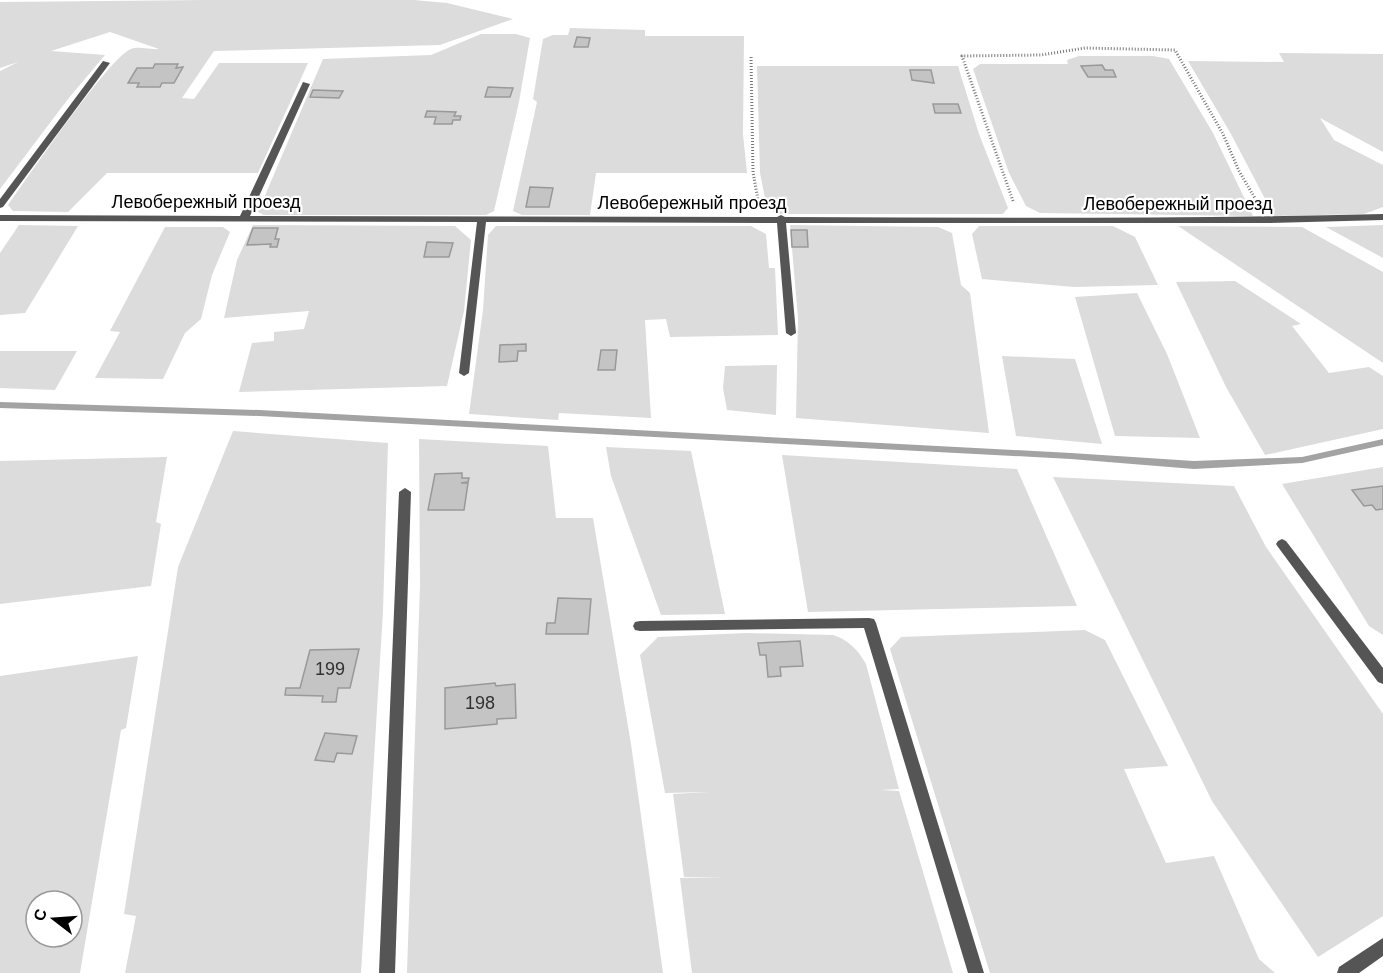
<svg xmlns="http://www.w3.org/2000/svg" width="1383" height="973" viewBox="0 0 1383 973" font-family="Arial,sans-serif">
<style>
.green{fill:#dcdcdc;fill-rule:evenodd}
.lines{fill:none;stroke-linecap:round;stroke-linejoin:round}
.stream{fill:#a3a3a3;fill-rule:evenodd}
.building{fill:#c4c4c4;stroke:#999;stroke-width:1.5}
.path{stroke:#777;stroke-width:3;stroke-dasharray:1 2;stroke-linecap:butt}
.street{fill:#555;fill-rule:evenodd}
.labels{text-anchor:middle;stroke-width:4.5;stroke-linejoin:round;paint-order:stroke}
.far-street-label{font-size:18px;fill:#000;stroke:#fff}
.number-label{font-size:18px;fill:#313131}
</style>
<rect width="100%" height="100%" fill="#fff"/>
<g class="green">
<path d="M209 0H414L447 3 513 19 440 45 214 51 182 98 194 99 219 63H308L258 173H107L68 212 13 211 8 205C26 180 110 56 131 49 139 46 151 50 159 49L110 32 51 51 105 55 68 99 0 189V71L18 62 0 68V2Z"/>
<path d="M570 28 645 30V36H744L743 134 747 173H596L590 215H522L513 211 537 102 533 99 543 39 553 35H568Z"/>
<path d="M481 34H516L530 38 519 102 494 211 486 215H264L258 212 323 59 431 55Z"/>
<path d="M1279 53 1383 54V152L1320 118 1334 140 1383 165V207L1364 214 1274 216 1231 134 1188 61 1284 62Z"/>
<path d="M1079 56H1153L1169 59 1213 133 1253 216 1040 213 1026 206 1009 173 973 69 980 64H1068L1067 60Z"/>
<path d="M757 66H958L979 134 1008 208 1003 214H778L767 208 760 173Z"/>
<path d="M19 225 78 226 25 313 0 315V253Z"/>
<path d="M253 225 455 226 471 240 464 311 447 386 239 392 252 343 274 341V332L304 329 309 311 224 318 237 260Z"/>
<path d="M790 225 938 227 952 233 961 285 970 293 989 433 796 418 798 318Z"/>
<path d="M1383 225V258L1326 227H1327Z"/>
<path d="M496 226H751L766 234 769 268H775L778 335 670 337 666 319 645 320 651 418 559 413 558 420 469 414 483 310 488 235Z"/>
<path d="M979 226H1113L1135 237 1158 285 1074 287 982 279 972 234Z"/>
<path d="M1178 226 1302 227 1383 272V363Z"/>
<path d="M165 227H223L230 232 212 275 201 319 185 333 163 379 95 378 120 332 110 331Z"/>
<path d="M1235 281 1301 324 1292 326 1329 373 1369 367 1383 376V429L1265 455 1226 387 1176 282Z"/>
<path d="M1137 293 1167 354 1200 438 1115 436 1075 297Z"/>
<path d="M0 351H77L55 390 0 388Z"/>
<path d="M1002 356 1075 359 1102 444 1016 436Z"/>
<path d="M777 365 776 415 727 410 723 388 725 366Z"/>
<path d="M233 431 388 443 383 611 361 973H125L136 916 124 914 178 567Z"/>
<path d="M419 439 548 446 556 518H593L631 744 663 973H407L420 585Z"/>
<path d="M606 447 691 451 725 614 661 615 611 476Z"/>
<path d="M782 455 1017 469 1077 606 808 612Z"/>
<path d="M167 457 156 522 161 524 151 586 0 604V461Z"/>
<path d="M1383 467V635L1369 626 1282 484Z"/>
<path d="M1053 477 1234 486 1266 547 1383 714V916L1318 957 1212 801Z"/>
<path d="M1085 630 1105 640 1168 766 1124 769 1166 863 1214 856 1259 959 1275 973H990L890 649 901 637Z"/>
<path d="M746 633 833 635C849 640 858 650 866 664L899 789 880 790 899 791 953 973H692L680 878 726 877H684L673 794 708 792 665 793 640 655 658 637Z"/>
<path d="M138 656 126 728 121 730 80 973H0V676ZM36 901H72V937H36Z"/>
</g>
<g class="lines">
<path class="stream" d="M0 402 259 410 1071 453 1194 461 1302 457 1383 439V445L1302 463 1194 469 1071 459 259 416 0 408Z"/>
</g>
<g class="building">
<path d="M577 37 590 38 588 47H574Z"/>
<path d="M155 64H178L176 68 183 67 174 83H162L160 87H137L139 83H128L137 68H153Z"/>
<path d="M1102 65 1105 70H1113L1116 77H1088L1081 66Z"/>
<path d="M910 70H931L934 83 912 80Z"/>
<path d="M488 87 513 88 510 97H485Z"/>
<path d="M313 90 343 91 339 98 310 97Z"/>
<path d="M933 104H958L961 113H935Z"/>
<path d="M427 111 456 112 454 116H461L460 120H453L452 124H434L436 117H425Z"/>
<path d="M530 187 553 188 549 207H526Z"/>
<path d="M253 228H278L275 239H279L277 247H270L271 244 247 245Z"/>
<path d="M791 230H807L808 247H792Z"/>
<path d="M427 242 453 243 449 257H424Z"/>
<path d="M526 344V351H518L517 361 499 362 500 345Z"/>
<path d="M601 350H617L615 370H598Z"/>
<path d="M462 473V478H469L468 482 461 483H468L464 510H428L435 474Z"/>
<path d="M1383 486V509L1376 510 1372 505 1364 506 1352 490Z"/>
<path d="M558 598 591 599 588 634H546L547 623H555Z"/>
<path d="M800 641 803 666 780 667 781 676 768 677 766 655H760L758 643Z"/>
<path d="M359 649 350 688H338L336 702H322L323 696 285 695 286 688H300L310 650Z"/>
<path d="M495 683 496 686 515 684 516 718 497 719V724L445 729V688Z"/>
<path d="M325 733 357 736 352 754 337 753 334 762 315 760Z"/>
</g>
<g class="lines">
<g class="path">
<path d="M751 57 753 172 758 200"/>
<path d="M1013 201 962 56 1041 55 1085 48 1175 50 1223 134 1239 171 1256 200"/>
</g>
<g class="street">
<path d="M103 61 110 63 3 207 0 208V199Z"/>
<path d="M303 82 310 84 250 216 777 217 781 215 785 217C985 218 1184 219 1383 214V220L1269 223H786L796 333 791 336 786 333 777 223 486 222 469 373 464 376 459 373 477 222 0 221V215L240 216Z"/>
<path d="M405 488 411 492 395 973H379L399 492Z"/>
<path d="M1282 539 1286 541 1383 668V684L1378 682 1278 547 1276 544 1278 541Z"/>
<path d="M869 618 874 619 876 623 984 973H968L864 628 640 631 635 630 633 626 635 622 640 621Z"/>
<path d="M1383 938V956L1359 973H1337L1339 967Z"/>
</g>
</g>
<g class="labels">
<g class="far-street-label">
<text x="206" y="208">Левобережный проезд</text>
<text x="692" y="209">Левобережный проезд</text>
<text x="1178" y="210">Левобережный проезд</text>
</g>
<g class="number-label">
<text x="330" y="675">199</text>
<text x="480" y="709">198</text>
</g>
</g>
<g transform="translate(54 919) rotate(287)"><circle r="28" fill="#ffffff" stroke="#999999" stroke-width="1.5"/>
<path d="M0-4.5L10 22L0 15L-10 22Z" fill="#000000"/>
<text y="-9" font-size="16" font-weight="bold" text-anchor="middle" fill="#000000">С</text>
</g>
</svg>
